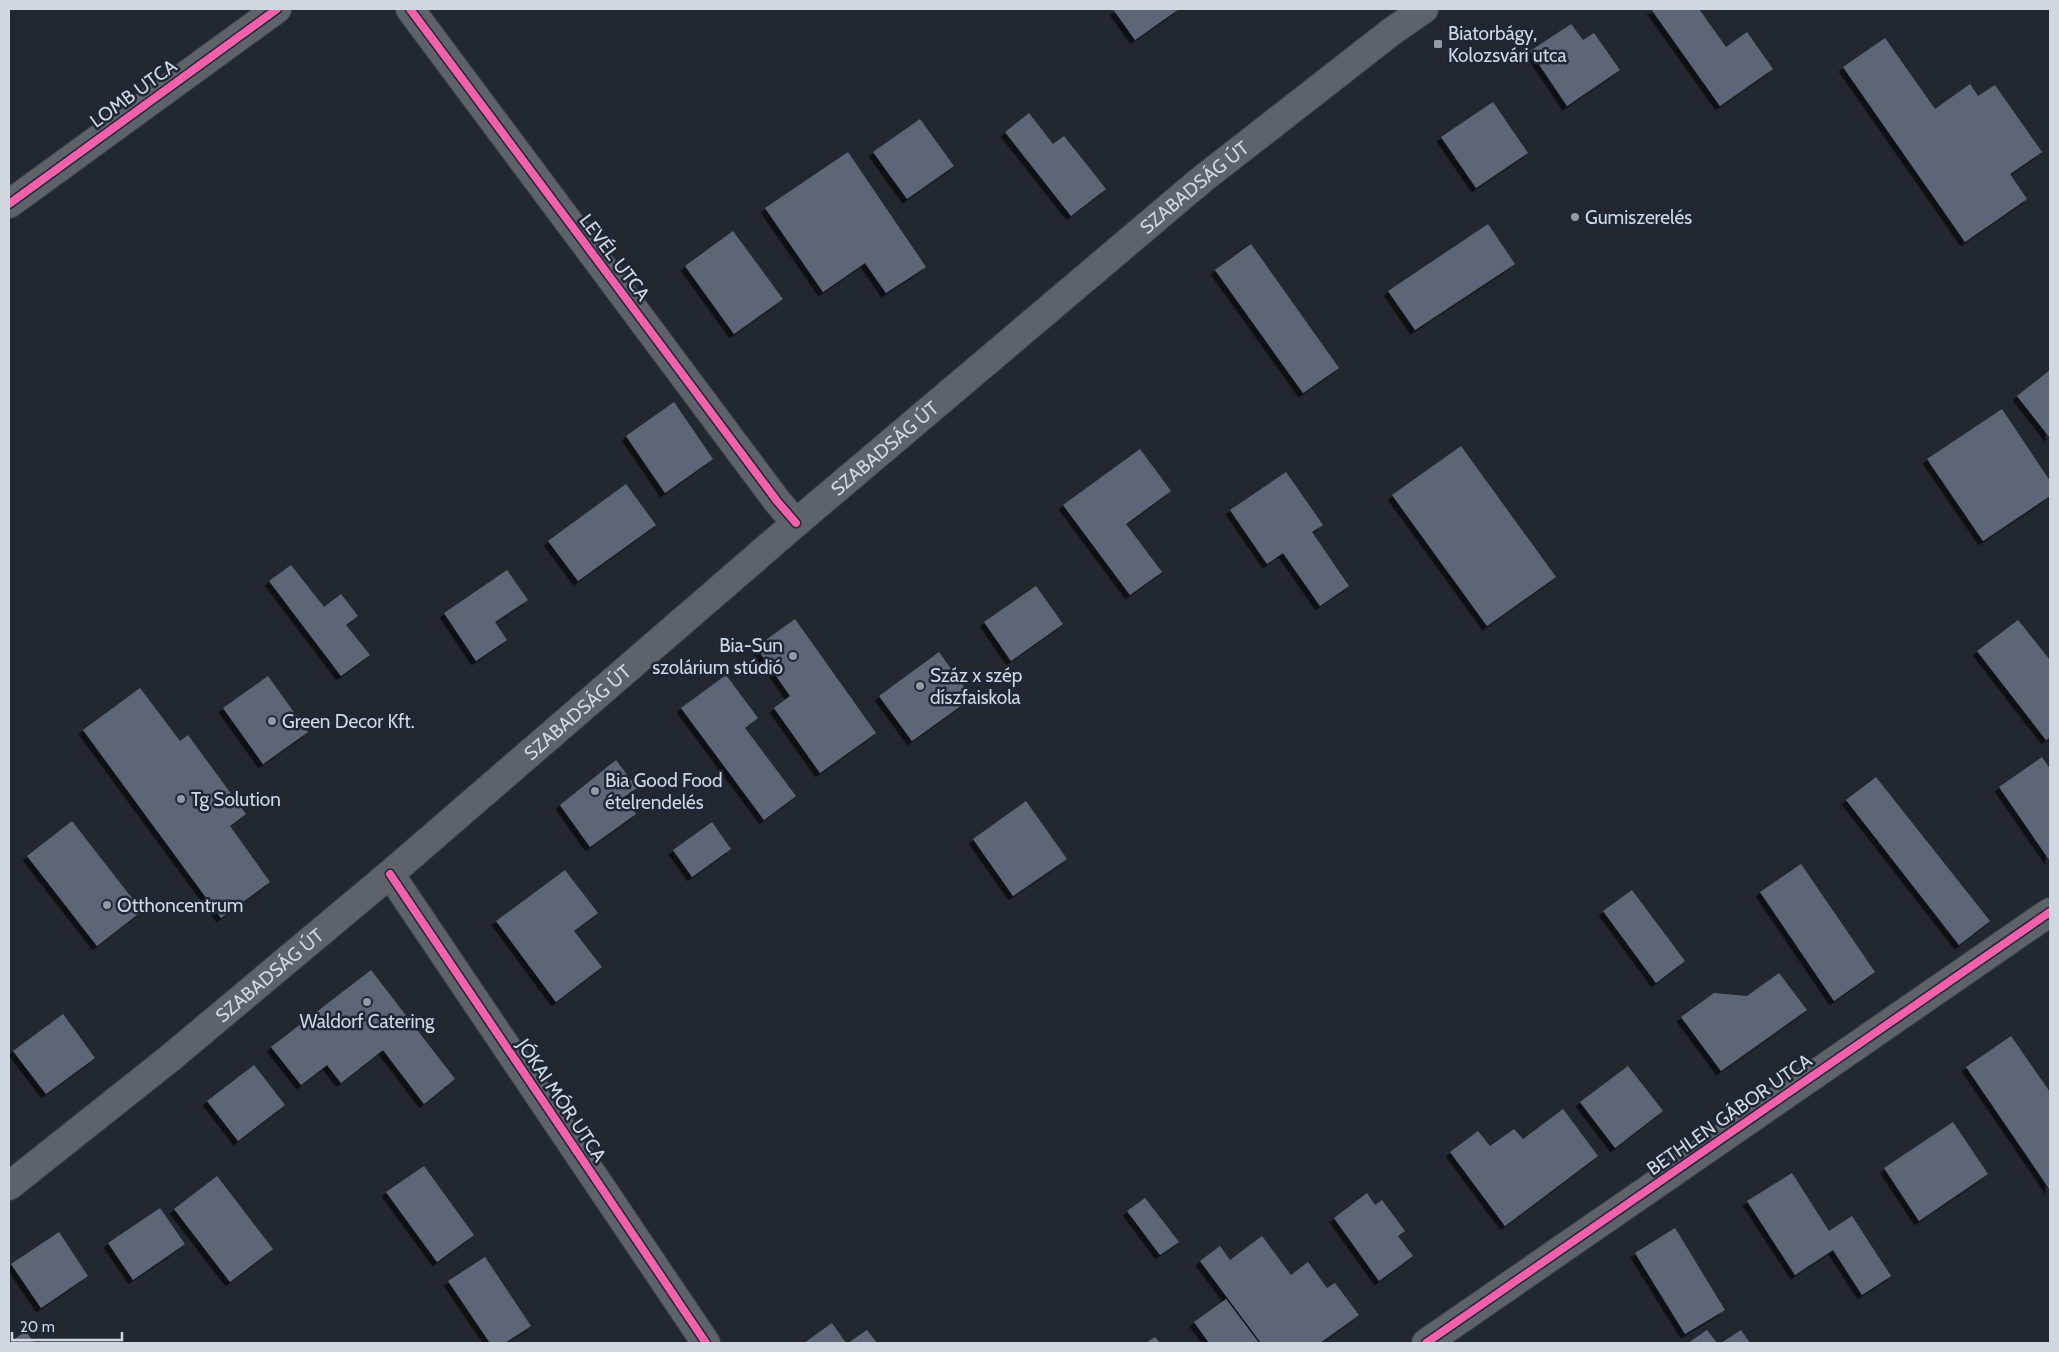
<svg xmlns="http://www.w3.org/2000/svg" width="2059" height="1352" viewBox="0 0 2059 1352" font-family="Cabin,sans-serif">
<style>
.building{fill:#5c6676;filter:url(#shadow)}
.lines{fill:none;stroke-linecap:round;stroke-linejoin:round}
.minor-casing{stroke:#40444c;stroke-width:30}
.secondary-casing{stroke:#40444c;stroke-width:30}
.minor{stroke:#5e6369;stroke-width:28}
.secondary{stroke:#5e6369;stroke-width:28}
.cycleway-casing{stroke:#1d2736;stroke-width:11}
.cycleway{stroke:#f560ab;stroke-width:8}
.poi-dot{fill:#949aa3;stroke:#1d2736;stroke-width:2}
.labels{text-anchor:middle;stroke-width:5;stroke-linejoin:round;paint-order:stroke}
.poi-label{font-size:19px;fill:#d1d7e1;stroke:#1d2736;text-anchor:start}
.street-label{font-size:19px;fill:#d1d7e1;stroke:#1d2736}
</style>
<defs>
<filter id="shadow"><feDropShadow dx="-4.5" dy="4.5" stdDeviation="0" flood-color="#0009"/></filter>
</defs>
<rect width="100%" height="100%" fill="#232830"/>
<g class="building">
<path d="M1113 9H1179L1135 40Z"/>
<path d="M1651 9H1699L1726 47 1747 32 1773 69 1720 106Z"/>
<path d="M1571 24 1583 40 1594 33 1620 70 1567 106 1530 51Z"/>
<path d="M1885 38 1935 109 1970 84 1978 96 1995 85 2042 152 2010 174 2027 199 1965 242 1843 67Z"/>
<path d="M1493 102 1528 153 1476 188 1441 137Z"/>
<path d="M1029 113 1053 144 1064 136 1106 189 1071 216 1005 132Z"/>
<path d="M920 119 954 166 907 199 873 152Z"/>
<path d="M848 152 926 267 886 293 865 263 823 292 765 208Z"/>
<path d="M1488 224 1515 264 1415 330 1388 291Z"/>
<path d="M733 231 783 299 734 334 685 266Z"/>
<path d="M1251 244 1339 368 1303 393 1215 270Z"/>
<path d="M2050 370V438L2017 396Z"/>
<path d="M674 402 713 459 665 493 626 436Z"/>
<path d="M2002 409 2050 481V496L1983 541 1927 459Z"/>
<path d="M1461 446 1556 577 1487 626 1392 495Z"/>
<path d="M1140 449 1171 491 1126 524 1162 572 1130 595 1063 505Z"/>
<path d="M1286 472 1323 525 1312 532 1349 586 1320 606 1283 553 1267 564 1230 510Z"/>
<path d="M626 484 656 525 578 581 548 541Z"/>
<path d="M291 565 324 607 341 594 358 616 346 625 370 655 341 676 269 581Z"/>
<path d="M507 570 528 600 495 622 507 640 476 661 444 613Z"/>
<path d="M1036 586 1063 624 1011 661 984 622Z"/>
<path d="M795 619 876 733 820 773 774 708 790 696 756 647Z"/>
<path d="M2018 620 2050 660V737L2046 740 1977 651Z"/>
<path d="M939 652 972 698 912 741 879 696Z"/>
<path d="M726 675 758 718 745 728 796 796 764 820 681 708Z"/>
<path d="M268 676 308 732 263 764 223 708Z"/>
<path d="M140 688 180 741 188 735 246 814 230 826 270 882 221 918 83 730Z"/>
<path d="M2042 757 2050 769V861L1999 787Z"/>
<path d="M616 760 637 788 624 797 636 814 590 847 560 805Z"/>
<path d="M1876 777 1990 921 1959 945 1846 800Z"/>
<path d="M1026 801 1067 859 1013 896 973 839Z"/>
<path d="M72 821 142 911 97 946 27 856Z"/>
<path d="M712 822 731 849 692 877 673 850Z"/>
<path d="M1801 864 1875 972 1834 1001 1760 892Z"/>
<path d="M565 870 598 913 574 931 602 967 556 1002 496 921Z"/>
<path d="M1632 890 1685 961 1656 983 1603 911Z"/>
<path d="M371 970 455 1079 424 1104 383 1050 341 1083 327 1065 301 1085 271 1047Z"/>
<path d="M1779 973 1807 1010 1721 1071 1681 1017 1714 993 1747 996Z"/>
<path d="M63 1014 95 1058 46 1094 13 1051Z"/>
<path d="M2011 1036 2050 1092V1190L1966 1067Z"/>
<path d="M254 1065 285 1105 238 1141 207 1101Z"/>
<path d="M1628 1066 1663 1111 1615 1148 1580 1102Z"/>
<path d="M1563 1109 1598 1156 1505 1226 1450 1152 1478 1131 1490 1146 1514 1129 1523 1139Z"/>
<path d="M1953 1122 1988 1174 1919 1221 1884 1168Z"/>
<path d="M424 1166 474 1235 437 1262 386 1192Z"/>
<path d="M1792 1173 1829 1231 1852 1216 1891 1276 1862 1295 1833 1250 1795 1275 1747 1201Z"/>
<path d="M217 1176 273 1249 230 1282 174 1209Z"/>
<path d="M1367 1193 1375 1205 1382 1200 1405 1231 1398 1236 1413 1256 1379 1281 1334 1218Z"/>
<path d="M1145 1198 1179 1242 1160 1255 1127 1211Z"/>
<path d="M160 1208 185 1244 133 1280 108 1243Z"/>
<path d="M1675 1228 1725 1310 1685 1334 1635 1253Z"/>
<path d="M59 1232 88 1276 41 1308 11 1264Z"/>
<path d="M1262 1236 1291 1275 1308 1262 1327 1288 1335 1283 1359 1315 1320 1343H1261L1200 1261 1220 1246 1230 1260Z"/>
<path d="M485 1257 531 1326 505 1343H490L448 1281Z"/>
<path d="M1226 1299 1259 1343H1209L1194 1322Z"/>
<path d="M832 1323 846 1343H804Z"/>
<path d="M867 1330 877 1343H848Z"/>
<path d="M1707 1330 1717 1343H1688Z"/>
<path d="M1741 1330 1750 1343H1721Z"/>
<path d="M26 1331 34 1343H9Z"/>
<path d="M1155 1337 1160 1343H1146Z"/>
</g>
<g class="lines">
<defs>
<g id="minor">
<path d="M410 9 777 501 796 523"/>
<path d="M9 204 277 9"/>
<path d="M390 874 706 1343"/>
<path d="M1426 1343 2050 912"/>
</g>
<g id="secondary">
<path id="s1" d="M9 1186 169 1059 390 874 796 523 1200 181 1391 32 1424 9"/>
</g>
</defs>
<use href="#minor" class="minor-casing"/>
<use href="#secondary" class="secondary-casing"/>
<use href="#minor" class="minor"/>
<use href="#secondary" class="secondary"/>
<defs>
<g id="cycleway">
<path d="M410 9 777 501 796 523"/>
<path d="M9 204 277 9"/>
<path d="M390 874 706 1343"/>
<path d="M1426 1343 2050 912"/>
</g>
</defs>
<use href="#cycleway" class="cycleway-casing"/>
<use href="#cycleway" class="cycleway"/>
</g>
<g class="poi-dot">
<rect x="1433" y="39" width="10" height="10" rx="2.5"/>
<circle cx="1575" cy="217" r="5"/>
<circle cx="793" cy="656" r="5"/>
<circle cx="920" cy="686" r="5"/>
<circle cx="272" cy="721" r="5"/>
<circle cx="595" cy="791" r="5"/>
<circle cx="181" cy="799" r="5"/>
<circle cx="107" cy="905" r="5"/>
<circle cx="367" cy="1002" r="5"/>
</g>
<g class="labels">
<g class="poi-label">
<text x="1448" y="40">Biatorbágy,<tspan x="1448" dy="22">Kolozsvári utca</tspan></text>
<text x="1585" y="224">Gumiszerelés</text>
<text x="783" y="652" text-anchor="end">Bia-Sun<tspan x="783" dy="22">szolárium stúdió</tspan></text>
<text x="930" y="682">Száz x szép<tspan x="930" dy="22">díszfaiskola</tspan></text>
<text x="282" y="728">Green Decor Kft.</text>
<text x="605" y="787">Bia Good Food<tspan x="605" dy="22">ételrendelés</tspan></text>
<text x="191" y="806">Tg Solution</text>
<text x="117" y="912">Otthoncentrum</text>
<text x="367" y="1028" text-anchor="middle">Waldorf Catering</text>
</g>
<g class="street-label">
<text transform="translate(133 93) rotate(-36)" y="7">LOMB UTCA</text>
<text dy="7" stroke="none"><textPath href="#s1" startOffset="1550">SZABADSÁG ÚT</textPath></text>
<text transform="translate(615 257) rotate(53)" y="7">LEVÉL UTCA</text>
<text dy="7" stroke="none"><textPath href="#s1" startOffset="1145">SZABADSÁG ÚT</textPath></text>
<text dy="7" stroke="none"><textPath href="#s1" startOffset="740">SZABADSÁG ÚT</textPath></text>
<text dy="7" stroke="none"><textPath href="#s1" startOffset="335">SZABADSÁG ÚT</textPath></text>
<text transform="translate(562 1100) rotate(56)" y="7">JÓKAI MÓR UTCA</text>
<text transform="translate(1729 1114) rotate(-35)" y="7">BETHLEN GÁBOR UTCA</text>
</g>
</g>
<rect width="2059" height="1352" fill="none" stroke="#d1d7e1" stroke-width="20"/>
<path d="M12 1332v8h110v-8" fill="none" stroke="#d1d7e1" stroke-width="2.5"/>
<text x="20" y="1332" font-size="15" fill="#d1d7e1" stroke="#1d2736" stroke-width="4" paint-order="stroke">20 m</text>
</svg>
